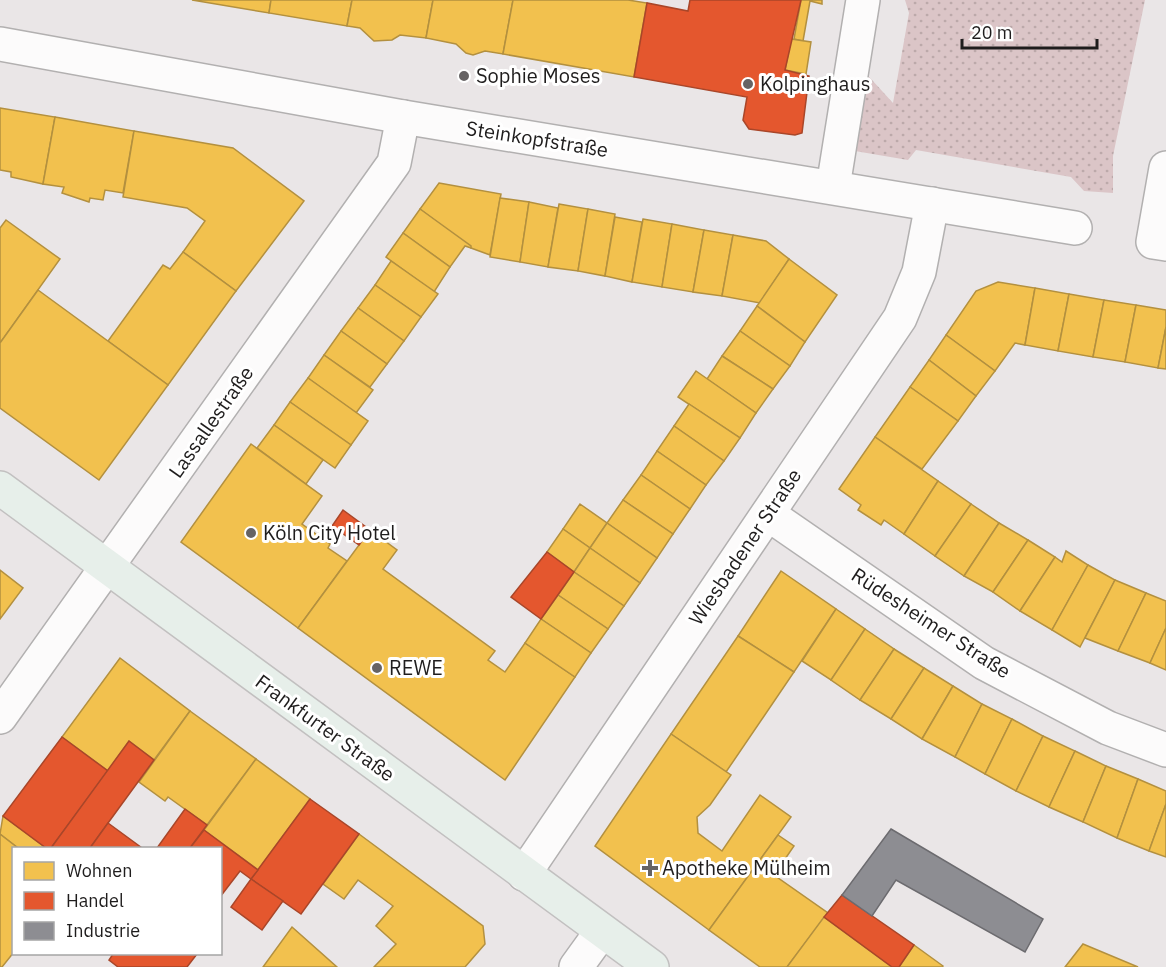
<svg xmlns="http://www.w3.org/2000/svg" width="1166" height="967" viewBox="0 0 1166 967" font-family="'IBM Plex Sans',sans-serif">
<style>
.green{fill:url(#green-dots)}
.homes{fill:#f2c14e;stroke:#b3903f;stroke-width:1.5}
.shops{fill:#e4572e;stroke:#a94629;stroke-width:1.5}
.industry{fill:#8d8d92;stroke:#6c6b6f;stroke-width:1.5}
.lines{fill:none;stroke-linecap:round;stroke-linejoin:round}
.minor-casing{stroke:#b2b0b0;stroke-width:36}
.tertiary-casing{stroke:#b2b0b0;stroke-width:36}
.primary-casing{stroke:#c2c0c0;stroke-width:36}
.minor{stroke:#fcfbfb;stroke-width:33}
.tertiary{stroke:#fcfbfb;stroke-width:33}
.primary{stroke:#e7efea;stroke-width:33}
.poi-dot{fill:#666364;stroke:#fff;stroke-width:2}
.labels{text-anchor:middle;stroke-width:6;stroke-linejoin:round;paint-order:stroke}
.poi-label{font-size:20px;fill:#1f1d1d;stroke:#fff;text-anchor:start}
.street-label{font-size:20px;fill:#1f1d1d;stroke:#fff}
</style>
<defs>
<pattern id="green-dots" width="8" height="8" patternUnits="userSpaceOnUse" patternTransform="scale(1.5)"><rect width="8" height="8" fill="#dbc5c7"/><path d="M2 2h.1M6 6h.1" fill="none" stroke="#bca9aa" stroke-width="1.8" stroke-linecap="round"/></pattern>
</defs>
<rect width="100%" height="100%" fill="#eae6e7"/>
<path class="green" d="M905 0H1145L1113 156V193L1084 191 1071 177 916 150 908 160 849 150 861 68 893 103 909 13Z"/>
<g class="homes">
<path d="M192 0H271L269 13Z"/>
<path d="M271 0H352L347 26 269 13Z"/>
<path d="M352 0H433L426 38 400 35 392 40 374 41 360 28 347 26Z"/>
<path d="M433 0H513L503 54 485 51 473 55 466 53 456 44 426 38Z"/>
<path d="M513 0H628L647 3 634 77 503 54Z"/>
<path d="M801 0H822V4L810 1 803 41 794 39Z"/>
<path d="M791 39 811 42 806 74 785 70Z"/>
<path d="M0 108 55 117 43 184 11 177V172L0 170Z"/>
<path d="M55 117 134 131 123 193 105 190 103 200 90 198 89 202 62 193 64 187 43 184Z"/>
<path d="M134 131 233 148 304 201 236 291 183 252 205 221 187 208 123 197Z"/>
<path d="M439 183 501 194 490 255 471 248 420 209Z"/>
<path d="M500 198 529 202 520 262 490 257Z"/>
<path d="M529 202 558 208 548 267 520 262Z"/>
<path d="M559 204 588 209 578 271 548 267Z"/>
<path d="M420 209 471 246V248L465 246 450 267 403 233Z"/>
<path d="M588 209 615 214 605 276 578 271Z"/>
<path d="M615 217 642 222 632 282 605 276Z"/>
<path d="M643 219 672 224 662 287 632 282Z"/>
<path d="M6 220 60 259 0 343V228Z"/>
<path d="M672 224 704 230 693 292 662 287Z"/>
<path d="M704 230 733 235 722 296 693 292Z"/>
<path d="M403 233 450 267 434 292 386 257Z"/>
<path d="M733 235 766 241 789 259 760 303 722 296Z"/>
<path d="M183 252 236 291 168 385 108 341 163 265 170 269Z"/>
<path d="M789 259 837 295 805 342 757 306Z"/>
<path d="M391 261 438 294 421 317 375 285Z"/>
<path d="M998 282 1035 288 1025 345 1015 343 995 371 946 335 976 291Z"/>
<path d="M375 285 421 317 404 341 358 308Z"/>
<path d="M1035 288 1069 294 1058 351 1025 345Z"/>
<path d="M38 290 168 385 99 480 0 408V343Z"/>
<path d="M1069 294 1104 300 1093 357 1058 351Z"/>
<path d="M1104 300 1136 305 1125 362 1093 357Z"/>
<path d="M1136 305 1166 310V327L1158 368 1125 362Z"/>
<path d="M757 306 805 342 790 366 740 331Z"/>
<path d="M358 308 404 341 387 364 341 331Z"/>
<path d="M1166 327V369L1158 368Z"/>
<path d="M341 331 387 364 370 387 324 355Z"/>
<path d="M740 331 790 366 773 389 722 356Z"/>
<path d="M946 335 995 371 976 396 929 360Z"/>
<path d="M324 355 373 390 356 413 308 378Z"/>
<path d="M722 356 773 389 756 413 707 379Z"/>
<path d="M929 360 976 396 958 421 910 387Z"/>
<path d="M696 371 756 413 740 438 678 397Z"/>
<path d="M308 378 368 421 351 445 290 402Z"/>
<path d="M910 387 958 421 922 469 875 437Z"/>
<path d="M290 402 351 445 335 468 274 425Z"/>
<path d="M689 404 740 438 724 461 674 426Z"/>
<path d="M274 425 323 460 306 484 257 448Z"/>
<path d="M674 426 724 461 706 485 657 451Z"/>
<path d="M875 437 938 481 904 534 884 520 881 525 858 510 861 505 839 489Z"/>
<path d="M251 444 322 496 302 524 330 544 328 548 347 561 298 628 181 542Z"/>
<path d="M657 451 706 485 690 509 641 475Z"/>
<path d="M641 475 690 509 673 534 623 500Z"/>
<path d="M938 481 971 504 935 556 904 534Z"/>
<path d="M623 500 673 534 657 558 607 523Z"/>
<path d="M580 504 607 523 590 548 563 529Z"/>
<path d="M971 504 999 523 964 576 935 556Z"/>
<path d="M607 523 657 558 640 583 590 548Z"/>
<path d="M999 523 1028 540 993 592 964 576Z"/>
<path d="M563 529 590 548 574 572 547 552Z"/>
<path d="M370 530 397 550 383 569 495 651 488 660 505 672 525 643 575 677 505 780 298 628Z"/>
<path d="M1028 540 1055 557 1020 611 993 592Z"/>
<path d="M590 548 640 583 624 606 574 572Z"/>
<path d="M1066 551 1088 565 1052 630 1020 611 1055 557 1062 562Z"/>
<path d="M1088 565 1115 580 1080 647 1052 630Z"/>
<path d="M0 570 23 588 0 619Z"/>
<path d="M781 571 836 609 794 672 738 636Z"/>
<path d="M574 572 624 606 608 629 558 595Z"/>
<path d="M1115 580 1146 593 1118 651 1085 638Z"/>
<path d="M1146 593 1166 601V628L1150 663 1118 651Z"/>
<path d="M558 595 608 629 591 653 541 619Z"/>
<path d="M836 609 865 629 831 680 802 661Z"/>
<path d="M541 619 591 653 575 677 525 643Z"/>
<path d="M1166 628V670L1150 663Z"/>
<path d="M865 629 894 649 860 700 831 680Z"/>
<path d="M738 636 794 672 726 772 671 734Z"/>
<path d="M894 649 924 668 891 719 860 700Z"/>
<path d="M120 658 190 711 154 760 129 741 108 771 62 737Z"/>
<path d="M924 668 953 686 922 739 891 719Z"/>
<path d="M953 686 982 704 955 757 922 739Z"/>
<path d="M982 704 1012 719 985 774 955 757Z"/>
<path d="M190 711 256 759 207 825 168 797 165 801 139 782Z"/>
<path d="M1012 719 1043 736 1016 791 985 774Z"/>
<path d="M671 734 731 775 710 805 697 817 698 833 722 851 760 795 791 817 709 930 595 846Z"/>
<path d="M1043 736 1075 751 1049 807 1016 791Z"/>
<path d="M1075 751 1106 766 1083 822 1049 807Z"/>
<path d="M256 759 310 799 258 870 204 830Z"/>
<path d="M1106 766 1138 779 1117 838 1083 822Z"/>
<path d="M1138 779 1166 791V804L1149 851 1117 838Z"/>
<path d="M1166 804V857L1149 851Z"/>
<path d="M3 816 46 848H18L0 834Z"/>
<path d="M0 834 18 848H14V952L2 967H0Z"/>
<path d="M359 834 483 926 485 944 465 967H374L396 944 376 926 393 906 358 880 344 899 323 884Z"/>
<path d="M778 835 794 846 774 875 828 913 787 967H760L709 930Z"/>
<path d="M824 917 892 967H787Z"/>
<path d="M292 927 337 967H263Z"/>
<path d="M1083 944 1138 967H1065Z"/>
<path d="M914 945 943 966 942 967H899Z"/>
</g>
<g class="shops">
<path d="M690 0H801L785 70 809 76 802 133 795 135 749 129 743 120 747 97 634 77 647 3 688 11Z"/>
<path d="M343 510 370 530 359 545 332 526Z"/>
<path d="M547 552 574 572 541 619 511 597Z"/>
<path d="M62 737 108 771 51 848H46L3 816Z"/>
<path d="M129 741 154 760 108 823 90 848H51Z"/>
<path d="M310 799 359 834 301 914 251 879Z"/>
<path d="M185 809 207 825 190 848H157Z"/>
<path d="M108 823 142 848H90Z"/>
<path d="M204 830 258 870 251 879 240 871 220 897V848H190Z"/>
<path d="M251 879 283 901 262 930 231 907Z"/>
<path d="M842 895 914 945 899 967H892L824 917Z"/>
<path d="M113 954H197L187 967H118L109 960Z"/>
</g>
<path class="industry" d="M891 829 1043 919 1025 952 896 880 872 916 842 895Z"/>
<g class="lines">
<defs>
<g id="minor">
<path d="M0 44 403 117 1075 228"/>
<path d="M1166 168 1153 242 1166 244"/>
<path d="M833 187 863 0"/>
<path d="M768 514 984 663 1108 728 1166 750"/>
<path d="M0 717 394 163 403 117"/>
<path d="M524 874 900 318 919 272 932 204"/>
</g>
<path id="tertiary" d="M576 967 602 931"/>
<path id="primary" d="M0 488 652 967"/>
</defs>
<use href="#minor" class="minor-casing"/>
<use href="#tertiary" class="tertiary-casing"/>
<use href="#primary" class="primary-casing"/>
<use href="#minor" class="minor"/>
<use href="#tertiary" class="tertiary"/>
<use href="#primary" class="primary"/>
</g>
<g class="poi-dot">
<circle cx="464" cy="76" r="6"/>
<circle cx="748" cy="84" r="6"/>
<circle cx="251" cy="533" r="6"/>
<circle cx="377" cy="668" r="6"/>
<path d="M647 859h6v6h6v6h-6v6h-6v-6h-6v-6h6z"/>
</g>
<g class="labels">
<g class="poi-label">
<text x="476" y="83">Sophie Moses</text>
<text x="760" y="91">Kolpinghaus</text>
<text x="263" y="540">Köln City Hotel</text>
<text x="389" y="675">REWE</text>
<text x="662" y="875">Apotheke Mülheim</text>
</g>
<g class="street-label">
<text transform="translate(537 139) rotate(9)" y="7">Steinkopfstraße</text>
<text transform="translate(211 422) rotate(-55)" y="7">Lassallestraße</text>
<text transform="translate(745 547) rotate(-56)" y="7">Wiesbadener Straße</text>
<text transform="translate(931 623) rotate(33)" y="7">Rüdesheimer Straße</text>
<text transform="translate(325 728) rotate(36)" y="7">Frankfurter Straße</text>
</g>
</g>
<rect x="12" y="847" width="210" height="108" fill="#ffffff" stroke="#a5a5a5" stroke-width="1.5"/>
<rect x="24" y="862" width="30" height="18" fill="#f2c14e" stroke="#a5a5a5" stroke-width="1.5"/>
<text x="66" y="877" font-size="18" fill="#1f1d1d">Wohnen</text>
<rect x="24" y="892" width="30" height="18" fill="#e4572e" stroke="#a5a5a5" stroke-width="1.5"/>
<text x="66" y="907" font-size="18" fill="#1f1d1d">Handel</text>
<rect x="24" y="922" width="30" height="18" fill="#8d8d92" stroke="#a5a5a5" stroke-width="1.5"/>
<text x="66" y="937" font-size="18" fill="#1f1d1d">Industrie</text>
<path d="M962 39v9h135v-9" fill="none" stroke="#1f1d1d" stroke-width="3"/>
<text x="971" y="39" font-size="18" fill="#1f1d1d" stroke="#ffffff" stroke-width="4.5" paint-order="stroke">20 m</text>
</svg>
